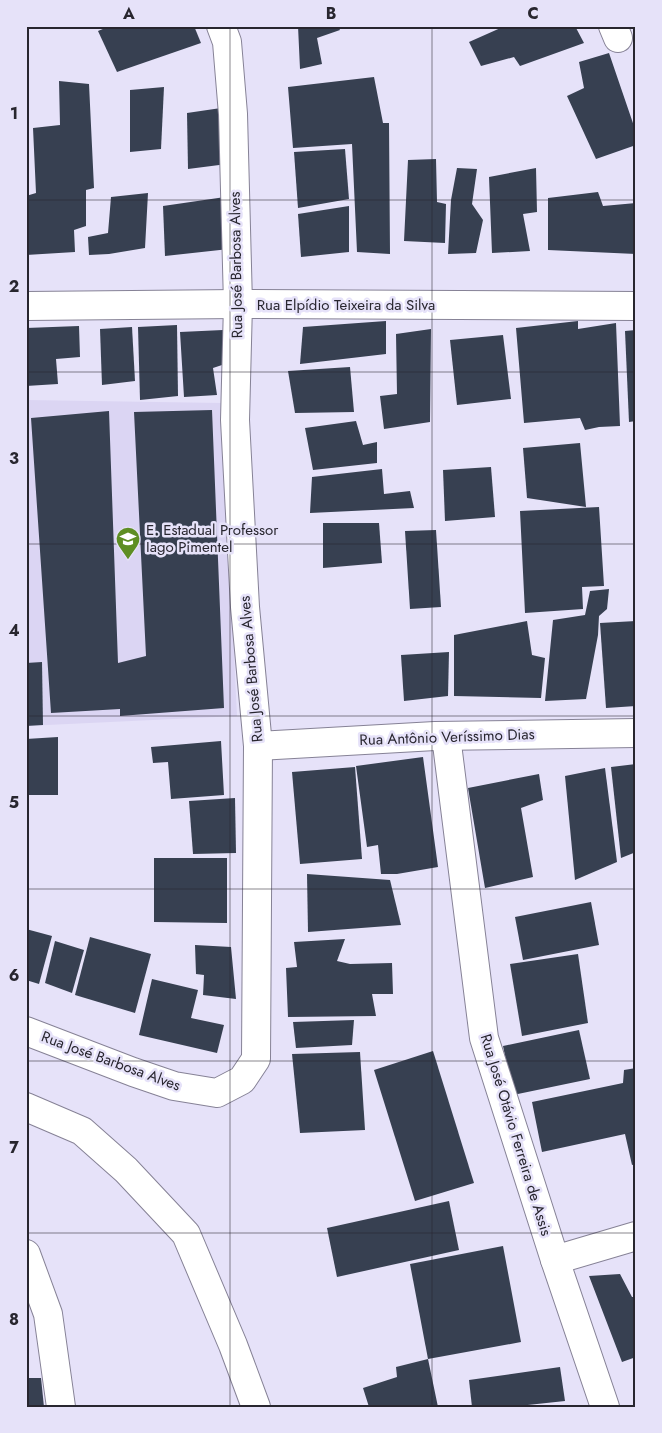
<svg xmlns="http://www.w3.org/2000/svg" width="662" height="1433" viewBox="0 0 662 1433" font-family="Jost,sans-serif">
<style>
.built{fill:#dbd5f3}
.building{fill:#374051}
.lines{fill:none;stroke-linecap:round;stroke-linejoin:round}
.street-casing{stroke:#868296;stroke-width:30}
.highway-casing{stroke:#868296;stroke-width:30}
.street{stroke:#fff;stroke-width:28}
.highway{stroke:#fff;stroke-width:28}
.grid{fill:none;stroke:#28262f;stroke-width:1;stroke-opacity:0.55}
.labels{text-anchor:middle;stroke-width:5;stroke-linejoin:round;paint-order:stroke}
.street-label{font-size:15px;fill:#28262f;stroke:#e6e2f9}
.poi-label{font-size:15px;fill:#28262f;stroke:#e6e2f9;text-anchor:start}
.neatline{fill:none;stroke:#28262f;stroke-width:2}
.grid-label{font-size:16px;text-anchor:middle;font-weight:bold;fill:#28262f}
</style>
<rect width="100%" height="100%" fill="#e6e2f9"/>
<path class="built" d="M26 400 222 403 237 716 26 726Z"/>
<g class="building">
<path d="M110 26H194L201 43 117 72 98 31Z"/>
<path d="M298 26H338L340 30 317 38 322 64 300 69Z"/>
<path d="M505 26H575L584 43 520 66 514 57 481 66 469 42Z"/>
<path d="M609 53 636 132V145L596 159 567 96 584 88 579 62Z"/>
<path d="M374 77 383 123H389L390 254 357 252 352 144 293 148 288 87Z"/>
<path d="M59 81 89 84 94 188 86 190V226L74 230 75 252 26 255V196L36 193 33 128 60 125Z"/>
<path d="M164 87 161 149 130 152V90Z"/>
<path d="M221 108 227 164 188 169 187 113Z"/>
<path d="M345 149 349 199 298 208 294 152Z"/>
<path d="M436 159 437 202 446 204 445 243 404 241 408 160Z"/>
<path d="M457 168 477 169 472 204 483 220 476 253 448 254 451 200Z"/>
<path d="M536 168 537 212 523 214 530 251 492 253 489 177Z"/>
<path d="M598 192 603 206 636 203V254L548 250V198Z"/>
<path d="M148 193 145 248 109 254 89 255 88 237 108 233 111 197Z"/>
<path d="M225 197 229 249 165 256 163 206Z"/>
<path d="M349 206V252L301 257 298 214Z"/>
<path d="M386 321V354L300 364 303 327Z"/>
<path d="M578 321V329L616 323 620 426 599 427 585 430 580 418 524 423 516 328Z"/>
<path d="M177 325 178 396 140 400 138 327Z"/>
<path d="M79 326 80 357 56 359 58 384 26 386V328Z"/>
<path d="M132 327 135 381 102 385 100 329Z"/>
<path d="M431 329 430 422 384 429 380 396 397 394 396 334Z"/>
<path d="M223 330 225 364 213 368 217 395 184 397 180 332Z"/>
<path d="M636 330V421L629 422 625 331Z"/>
<path d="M503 335 511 399 457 405 450 340Z"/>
<path d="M350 367 354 412 295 413 288 371Z"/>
<path d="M212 410 224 708 120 716V709L51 713 31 418 109 411 118 663 146 656 134 412Z"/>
<path d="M356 421 363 445 377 442V463L313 470 305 428Z"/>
<path d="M580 443 586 507 527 498 523 448Z"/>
<path d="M491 467 495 517 445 521 443 470Z"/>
<path d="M382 469 384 494 410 491 414 508 310 513 312 477Z"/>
<path d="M599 507 604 586 582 587 583 609 525 613 520 511Z"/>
<path d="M323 523H379L382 563 323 568Z"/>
<path d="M436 530 441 607 410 609 405 531Z"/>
<path d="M609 589 607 609 599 616 598 635 586 699 545 701 553 620 585 615 590 591Z"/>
<path d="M527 621 532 655 545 658 541 698 454 696V635Z"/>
<path d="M636 621V706L606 708 600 623Z"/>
<path d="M449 652 448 696 404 701 401 655Z"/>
<path d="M42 662 43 725 26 726V663Z"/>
<path d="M58 737V795H26V739Z"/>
<path d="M221 741 224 795 171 799 168 762 153 763 151 747Z"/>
<path d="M423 757 438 867 397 874H381L378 845 367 847 356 766Z"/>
<path d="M636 764V852L621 858 611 767Z"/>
<path d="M355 767 362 859 300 864 292 772Z"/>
<path d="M605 768 617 862 575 880 565 776Z"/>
<path d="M539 774 543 800 521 808 533 877 485 888 468 788Z"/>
<path d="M235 798 236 853 193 854 189 801Z"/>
<path d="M154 858H227V923L154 922Z"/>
<path d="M307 874 390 880 401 925 308 932Z"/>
<path d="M591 902 599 945 523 960 515 917Z"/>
<path d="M26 929 52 936 39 984 26 980Z"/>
<path d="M90 937 151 954 135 1013 75 995Z"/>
<path d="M345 939 337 961 350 964 392 963 393 994H372L376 1016 288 1017 286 968 297 967 294 942Z"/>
<path d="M55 941 84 950 72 993 45 983Z"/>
<path d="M195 945 231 947 236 999 203 995 204 975 196 974Z"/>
<path d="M578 954 588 1023 522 1036 510 964Z"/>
<path d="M152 979 198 990 191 1018 224 1025 217 1053 139 1035Z"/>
<path d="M354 1020 352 1045 296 1048 293 1022Z"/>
<path d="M579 1030 590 1079 513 1095 503 1046Z"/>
<path d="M433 1051 474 1183 415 1201 374 1070Z"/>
<path d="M360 1052 365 1130 300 1133 292 1054Z"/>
<path d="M636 1068V1164L632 1165 625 1134 542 1152 532 1102 623 1083 624 1070Z"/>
<path d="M449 1201 459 1250 337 1277 327 1228Z"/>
<path d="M503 1246 521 1342 428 1359 410 1264Z"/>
<path d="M620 1274 632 1297H636V1357L622 1362 589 1276Z"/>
<path d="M428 1359 438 1407H369L363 1388 397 1377 396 1367Z"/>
<path d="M560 1367 565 1401 509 1407H472L469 1380Z"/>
<path d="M26 1378H41L44 1407H26Z"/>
</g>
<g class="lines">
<defs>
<g id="street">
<path d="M613 26 618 38"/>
<path d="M26 306 238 304 636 306"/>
<path d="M446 736 484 1038 555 1260 605 1407"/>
<path d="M258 746 435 736 636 733"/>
<path d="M26 1031 133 1072 174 1086 217 1093 242 1080 256 1059 258 746 245 607 235 420 238 304 233 114 227 42 221 26"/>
<path d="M26 1254 48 1314 61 1407"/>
<path d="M555 1260 636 1236"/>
</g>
<path id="highway" d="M26 1107 82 1131 126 1170 186 1234 233 1345 256 1407"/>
</defs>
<use href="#street" class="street-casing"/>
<use href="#highway" class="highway-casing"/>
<use href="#street" class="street"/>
<use href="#highway" class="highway"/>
</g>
<path class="grid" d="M230 26V1407M432 26V1407M26 200H636M26 372H636M26 544H636M26 716H636M26 889H636M26 1061H636M26 1233H636"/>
<defs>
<symbol id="school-pin" viewBox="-11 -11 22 30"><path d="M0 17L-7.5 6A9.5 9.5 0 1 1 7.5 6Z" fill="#5e8e23" stroke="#e6e2f9"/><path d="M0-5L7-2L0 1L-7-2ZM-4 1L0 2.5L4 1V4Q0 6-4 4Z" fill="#fff"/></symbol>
</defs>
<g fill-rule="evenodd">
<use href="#school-pin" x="114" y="525" width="28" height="38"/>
</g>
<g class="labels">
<g class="street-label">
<text transform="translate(236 265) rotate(-91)" y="5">Rua José Barbosa Alves</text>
<text x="346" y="310">Rua Elpídio Teixeira da Silva</text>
<text transform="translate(251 669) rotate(-95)" y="5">Rua José Barbosa Alves</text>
<text transform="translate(447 737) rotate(-2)" y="5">Rua Antônio Veríssimo Dias</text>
<text transform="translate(111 1061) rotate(20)" y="5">Rua José Barbosa Alves</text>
<text transform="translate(516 1135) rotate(73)" y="5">Rua José Otávio Ferreira de Assis</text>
</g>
<g class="poi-label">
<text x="146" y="535">E. Estadual Professor<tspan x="146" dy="17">Iago Pimentel</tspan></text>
</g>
</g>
<rect width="662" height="1433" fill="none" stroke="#e6e2f9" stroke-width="55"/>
<rect x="28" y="28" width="606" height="1378" class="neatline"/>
<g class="grid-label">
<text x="129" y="19">A</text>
<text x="331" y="19">B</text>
<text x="533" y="19">C</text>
<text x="14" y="119">1</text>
<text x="14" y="292">2</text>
<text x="14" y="464">3</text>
<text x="14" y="636">4</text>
<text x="14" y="808">5</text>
<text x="14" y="981">6</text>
<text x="14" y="1153">7</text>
<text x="14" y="1325">8</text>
</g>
</svg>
